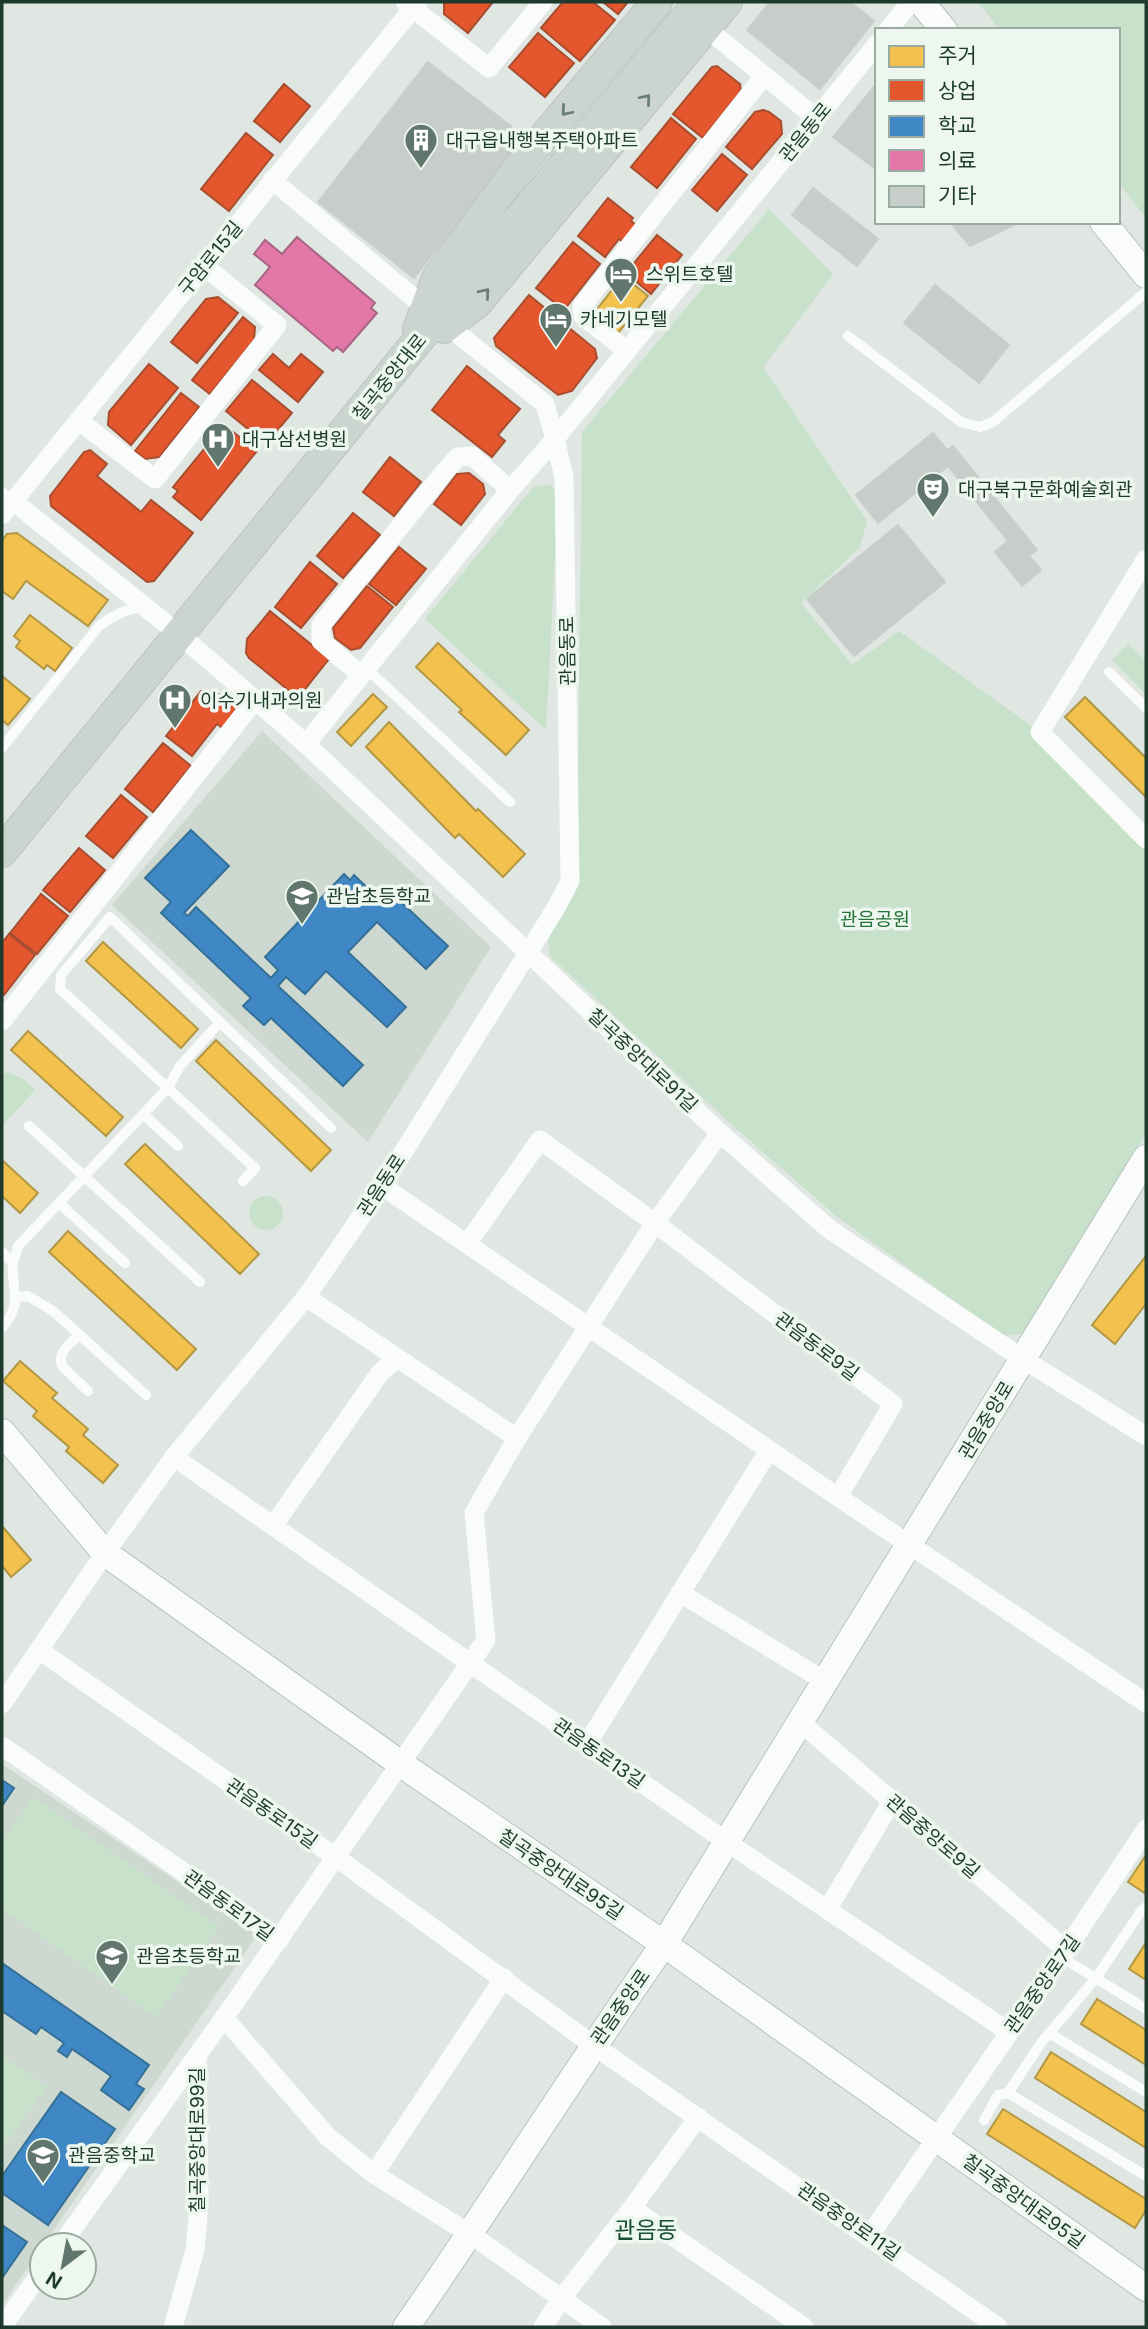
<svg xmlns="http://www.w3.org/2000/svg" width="1148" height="2329" viewBox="0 0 1148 2329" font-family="Inter,'Noto Sans KR',sans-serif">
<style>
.built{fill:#cdd8d1}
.green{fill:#c7e1ca}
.homes{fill:#f2c14e;stroke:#b29844;stroke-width:2}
.shops{fill:#e4572e;stroke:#a84e2e;stroke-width:2}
.schools{fill:#3f88c5;stroke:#357197;stroke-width:2}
.health{fill:#e377a8;stroke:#a86583;stroke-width:2}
.building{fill:#c7ceca;stroke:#c8cfcb;stroke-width:2}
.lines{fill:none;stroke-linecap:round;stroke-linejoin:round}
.secondary-casing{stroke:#b9c3bd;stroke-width:28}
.primary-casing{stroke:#bac4bf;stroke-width:32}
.lane{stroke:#fafbfb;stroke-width:10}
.street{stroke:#fafbfb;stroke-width:19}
.secondary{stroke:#fafbfb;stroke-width:26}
.primary{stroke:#cbd4cf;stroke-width:30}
.oneway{stroke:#6b7f76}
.labels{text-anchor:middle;stroke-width:7;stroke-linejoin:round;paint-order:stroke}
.street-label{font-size:19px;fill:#1d3a2d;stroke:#edf7f0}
.poi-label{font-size:19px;fill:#1d3a2d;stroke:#edf7f0;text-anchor:start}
.park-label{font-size:19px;fill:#257334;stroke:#edf7f0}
.quarter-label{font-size:23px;fill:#184d36;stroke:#edf7f0}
</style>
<rect width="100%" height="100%" fill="#e0e6e2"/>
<g class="built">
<path d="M262 731 491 947 368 1142 112 905Z"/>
<path d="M2 1764 257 1935 2 2305Z"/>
</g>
<g class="green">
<path d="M978 2H1146V218L1118 182V30H1000Z"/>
<path d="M769 209 833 274 763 367 867 521 860 547 801 603 852 665 899 631 1040 732 1146 851V1134L1026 1333 1003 1336 836 1216 723 1117 550 956 548 940 577 878 582 432Z"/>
<path d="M552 485 558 498 546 730 425 619 534 486Z"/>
<path d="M1128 644 1146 661V694L1112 660Z"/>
<path d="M9 1072 25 1080 35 1090 2 1126V1075Z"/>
<circle cx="266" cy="1213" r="17"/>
<path d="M33 1797 219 1927 156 2017 2 1909V1841Z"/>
<path d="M2 2055 47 2087 2 2149Z"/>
</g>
<g class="homes">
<path d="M431 69 516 139 498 161 447 120 431 139 396 111Z"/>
<path d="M372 140 396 159 372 189 404 215 388 235 379 227 371 238 324 200Z"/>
<path d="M447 158 483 188 413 275 393 259 442 197 426 184Z"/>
<path d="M623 276 648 296 618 333 594 313Z"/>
<path d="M17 533 108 600 88 626 26 581 13 599 2 591V541L7 534Z"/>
<path d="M30 615 72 648 55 671 47 665 44 669 16 647 20 641 14 636Z"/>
<path d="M438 643 529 730 506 755 459 712 462 710 416 667Z"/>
<path d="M2 676 30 699 8 725 2 720Z"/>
<path d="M373 694 387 707 351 746 337 732Z"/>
<path d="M1085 697 1146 758V797L1065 717Z"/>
<path d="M389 722 476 811 478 809 525 854 503 877 459 834 455 838 366 747Z"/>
<path d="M103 942 198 1029 181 1048 86 961Z"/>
<path d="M28 1031 123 1117 106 1136 11 1050Z"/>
<path d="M216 1040 331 1150 311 1171 196 1061Z"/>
<path d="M145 1144 259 1254 240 1274 125 1164Z"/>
<path d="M2 1160 38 1193 20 1213 2 1196Z"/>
<path d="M68 1231 196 1349 177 1370 49 1252Z"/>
<path d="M1146 1256V1304L1115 1344 1092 1325Z"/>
<path d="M20 1361 57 1393 52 1398 88 1429 83 1435 118 1465 103 1483 66 1451 69 1447 33 1416 37 1411 3 1381Z"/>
<path d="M2 1526 31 1560 11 1577 2 1566Z"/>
<path d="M1146 1855V1894L1128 1882Z"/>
<path d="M1145 1944 1146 1945V1980L1129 1969Z"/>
<path d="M1097 1999 1146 2030V2065L1081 2024Z"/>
<path d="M1051 2052 1146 2112V2148L1035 2078Z"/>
<path d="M1003 2109 1146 2199V2210L1135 2228 987 2134Z"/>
</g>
<g class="shops">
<path d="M444 2H493L468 33 444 14Z"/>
<path d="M563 2H593L615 20 580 61 541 28Z"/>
<path d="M603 2H628L618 14Z"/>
<path d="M538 33 574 63 545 97 509 67Z"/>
<path d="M717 66 740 84 741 91 703 138 673 114 712 67Z"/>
<path d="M284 84 310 106 280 142 254 121Z"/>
<path d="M763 110 769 112 781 121 782 134 752 169 726 147 755 112Z"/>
<path d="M671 118 696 139 657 188 631 167Z"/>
<path d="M246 133 273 155 229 211 201 189Z"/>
<path d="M722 154 747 175 717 211 692 190Z"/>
<path d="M608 198 633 218 631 221 636 225 623 242 619 239 605 257 578 236Z"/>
<path d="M657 235 682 255 651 294 626 273Z"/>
<path d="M573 242 600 264 564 310 536 288Z"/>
<path d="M529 295 595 349 597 358 572 391 558 395 496 346 494 338Z"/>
<path d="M218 297 238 313 197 363 171 342 206 299Z"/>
<path d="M243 317 255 327 254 340 210 394 192 380Z"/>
<path d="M273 354 289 368 301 354 323 372 298 402 259 370Z"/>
<path d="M149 364 178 388 131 445 108 425 109 412Z"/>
<path d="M467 366 520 409 498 435 505 441 492 457 432 410Z"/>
<path d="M252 380 292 413 266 444 226 411Z"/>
<path d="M181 393 199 407 159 457 145 459 135 451Z"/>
<path d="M227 427 257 451 201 520 173 497 178 491 173 487 204 449 207 451Z"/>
<path d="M90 450 107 464 97 476 141 512 151 500 193 533 154 581 147 582 51 506 50 496 84 452Z"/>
<path d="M390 457 421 482 394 516 363 492Z"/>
<path d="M469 473 483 484 485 494 461 525 434 504 457 474Z"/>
<path d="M353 513 380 535 343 578 317 556Z"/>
<path d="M399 547 426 569 396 605 369 584Z"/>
<path d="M310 562 337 584 301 628 275 607Z"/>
<path d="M367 586 393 607 360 648 351 650 335 638 333 628Z"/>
<path d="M270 611 329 659 298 698 249 658 246 653 247 639Z"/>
<path d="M201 691H214L235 705V720L227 731 217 724 192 756 166 736Z"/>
<path d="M163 743 191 766 153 812 125 789Z"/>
<path d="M121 795 147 817 113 858 86 836Z"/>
<path d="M79 848 105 870 70 912 43 890Z"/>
<path d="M41 894 68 916 37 954 10 933Z"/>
<path d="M9 934 35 955 4 995 2 994V943Z"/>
</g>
<g class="schools">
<path d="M191 830 229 866 184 913 188 916 196 907 271 978 278 970 265 957 344 874 350 880 354 875 373 893 368 899 373 903 387 889 448 946 426 969 377 922 348 952 406 1007 387 1027 326 971 305 994 286 977 278 986 363 1065 343 1086 271 1018 264 1025 243 1006 251 998 161 913 171 902 145 878Z"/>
<path d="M2 1780 14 1788 2 1806Z"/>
<path d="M2 1963 149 2065 136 2084 144 2089 129 2110 101 2090 111 2076 72 2049 67 2057 58 2051 64 2043 41 2027 36 2034 2 2011Z"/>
<path d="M61 2092 115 2129 48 2225 2 2193V2176Z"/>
<path d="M2 2225 27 2242 2 2278Z"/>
</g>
<path class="health" d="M297 237 375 303 371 308 377 313 343 352 337 347 333 351 255 285 270 267 254 254 265 240 282 254Z"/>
<g class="building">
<path d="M770 2H850L874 21 820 89 747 30Z"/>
<path d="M428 62 525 137 414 278 318 202Z"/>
<path d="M877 83V170L833 137Z"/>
<path d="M813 188 878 239 857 266 792 215Z"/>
<path d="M950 222H1014L1016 224 970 246Z"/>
<path d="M935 285 1009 345 979 383 904 323Z"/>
<path d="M933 433 947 450 953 446 1037 550 1029 556 1041 570 1022 586 995 552 1008 541 948 466 878 523 856 495Z"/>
<path d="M898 525 945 582 854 656 807 599Z"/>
</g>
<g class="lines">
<defs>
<g id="secondary">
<path d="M921 2 944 30"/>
<path d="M1103 222 1146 275"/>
<path d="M2 1432 105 1553 401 1764 664 1944 1146 2288"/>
<path d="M406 2327C494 2201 575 2070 664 1944L1146 1158"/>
</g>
<g id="primary">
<path d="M444 328 477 303 727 2"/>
<path d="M418 329 437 278 518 168 657 2"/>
<path d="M2 852 411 349 699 2"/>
</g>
</defs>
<use href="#secondary" class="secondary-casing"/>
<use href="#primary" class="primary-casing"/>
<g class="lane">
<path d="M848 336 961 422 980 427 993 422 1146 292"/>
<path d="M2 492 13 501"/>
<path d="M367 669 510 802"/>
<path d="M1109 672 1146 708"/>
<path d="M2 748 99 626C113 615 127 609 144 606"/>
<path d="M143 1114 178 1146"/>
<path d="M29 1126 200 1282"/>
<path d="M243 1181 255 1168 60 989 61 975 110 917 331 1128"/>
<path d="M59 1203 125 1263"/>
<path d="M2 1252 13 1263"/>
<path d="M17 1297 28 1296 53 1311 146 1395"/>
<path d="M2 1328C24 1303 11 1292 13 1263 14 1258 17 1252 18 1246L168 1088 180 1066 220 1022"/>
<path d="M79 1335C70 1344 57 1352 62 1366L88 1391"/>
<path d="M1146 1907 1141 1911 1096 1978 1041 2043 1008 2093 1146 2176"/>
<path d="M1061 1957 1146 2009"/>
<path d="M1049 2033 1146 2092"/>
<path d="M984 2120 998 2095 1008 2093"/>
</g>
<g class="street">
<path d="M405 2 489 68 543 2"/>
<path d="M705 27 816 118"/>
<path d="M888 30 911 2"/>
<path d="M272 180 426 308"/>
<path d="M627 351 583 316 582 306 764 76"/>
<path d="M79 421 155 479 277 325 204 266"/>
<path d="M13 501 179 634 306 744 720 1133 829 1229 1023 1359 1146 1436"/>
<path d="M2 515 418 2"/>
<path d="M1146 559 1040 732 1146 839"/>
<path d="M361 675 321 641V625L445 471 458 457 472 456 510 490"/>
<path d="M306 744 510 490 555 439 545 404 447 325"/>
<path d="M2 1021 255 700"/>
<path d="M382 1186 838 1497 1146 1703"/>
<path d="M467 1244 540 1140 655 1223 893 1404 838 1497"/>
<path d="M306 1297 517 1438"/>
<path d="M174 1457 727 1842 1009 2032"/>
<path d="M273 1526 380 1373 396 1359"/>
<path d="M680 1593 825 1681"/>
<path d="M39 1650 337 1858 593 2045 998 2327"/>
<path d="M2 1704 105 1553 174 1457 306 1297 382 1186 556 908 570 881 564 477 555 439 877 44"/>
<path d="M800 1722 1066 1950"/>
<path d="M587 1744 769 1450"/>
<path d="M2 1746 280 1939"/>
<path d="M827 1910 892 1801"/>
<path d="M374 2174 504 1978"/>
<path d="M632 2208 804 2327"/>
<path d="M870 2235 1066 1950 1146 1829"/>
<path d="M61 2245 224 2018"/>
<path d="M2 2327 42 2271"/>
<path d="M173 2327 195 2250 199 2206 197 2056"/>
<path d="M543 2327 561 2299 632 2208 698 2117"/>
<path d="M602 2327 470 2234 374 2174 328 2137 224 2018 486 1640 474 1513 517 1438 655 1223 720 1133"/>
</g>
<use href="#secondary" class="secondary"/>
<use href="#primary" class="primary"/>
</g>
<defs><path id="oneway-chevron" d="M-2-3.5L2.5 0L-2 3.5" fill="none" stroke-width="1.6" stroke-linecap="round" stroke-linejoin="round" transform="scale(1.75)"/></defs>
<g class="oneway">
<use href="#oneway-chevron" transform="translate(646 99) rotate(-50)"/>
<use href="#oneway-chevron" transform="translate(566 111) rotate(130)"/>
<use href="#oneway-chevron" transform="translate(485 293) rotate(-50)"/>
</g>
<defs>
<symbol id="building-pin" viewBox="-11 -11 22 30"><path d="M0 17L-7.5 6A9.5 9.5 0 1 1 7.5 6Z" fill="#61766c" stroke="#edf7f0"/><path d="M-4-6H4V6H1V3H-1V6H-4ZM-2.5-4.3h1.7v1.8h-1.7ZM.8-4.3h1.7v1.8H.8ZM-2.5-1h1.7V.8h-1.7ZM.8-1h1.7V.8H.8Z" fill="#fff"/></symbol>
<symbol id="hotel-pin" viewBox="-11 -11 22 30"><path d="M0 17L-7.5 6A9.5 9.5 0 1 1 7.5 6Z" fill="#61766c" stroke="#edf7f0"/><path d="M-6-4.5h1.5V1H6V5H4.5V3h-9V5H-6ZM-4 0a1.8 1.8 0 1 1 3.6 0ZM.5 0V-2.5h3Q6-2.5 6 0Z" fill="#fff"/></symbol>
<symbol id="hospital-pin" viewBox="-11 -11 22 30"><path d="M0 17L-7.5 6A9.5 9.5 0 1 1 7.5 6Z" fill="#61766c" stroke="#edf7f0"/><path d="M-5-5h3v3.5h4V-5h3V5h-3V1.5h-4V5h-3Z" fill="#fff"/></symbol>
<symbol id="theatre-pin" viewBox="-11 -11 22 30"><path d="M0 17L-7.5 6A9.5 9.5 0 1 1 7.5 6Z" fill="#61766c" stroke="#edf7f0"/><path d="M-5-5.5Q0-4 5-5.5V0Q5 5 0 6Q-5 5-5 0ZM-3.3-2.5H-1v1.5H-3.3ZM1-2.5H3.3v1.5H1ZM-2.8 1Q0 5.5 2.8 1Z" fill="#fff"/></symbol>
<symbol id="school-pin" viewBox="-11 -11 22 30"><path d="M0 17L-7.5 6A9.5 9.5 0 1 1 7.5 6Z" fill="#61766c" stroke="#edf7f0"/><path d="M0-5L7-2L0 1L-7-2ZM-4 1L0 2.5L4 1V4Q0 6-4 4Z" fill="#fff"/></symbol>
</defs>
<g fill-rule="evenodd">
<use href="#building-pin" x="402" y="121" width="38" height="52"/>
<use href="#hotel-pin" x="602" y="255" width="38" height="52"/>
<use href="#hotel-pin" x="537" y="300" width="38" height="52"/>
<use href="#hospital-pin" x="199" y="420" width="38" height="52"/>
<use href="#theatre-pin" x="914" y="470" width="38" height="52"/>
<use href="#hospital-pin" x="156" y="681" width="38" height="52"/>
<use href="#school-pin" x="283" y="877" width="38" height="52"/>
<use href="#school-pin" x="93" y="1937" width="38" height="52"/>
<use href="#school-pin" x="24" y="2136" width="38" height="52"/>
</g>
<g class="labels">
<g class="street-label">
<text transform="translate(805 132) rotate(-51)" y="7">관음동로</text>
<text transform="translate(210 258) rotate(-51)" y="7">구암로15길</text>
<text transform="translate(389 377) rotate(-51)" y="7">칠곡중앙대로</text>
<text transform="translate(567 651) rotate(-91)" y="7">관음동로</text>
<text transform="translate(643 1060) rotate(43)" y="7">칠곡중앙대로91길</text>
<text transform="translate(381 1185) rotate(-57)" y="7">관음동로</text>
<text transform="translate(817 1346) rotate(37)" y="7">관음동로9길</text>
<text transform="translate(986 1420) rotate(-59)" y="7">관음중앙로</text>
<text transform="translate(599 1753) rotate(35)" y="7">관음동로13길</text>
<text transform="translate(272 1813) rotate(35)" y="7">관음동로15길</text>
<text transform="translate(933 1836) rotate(41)" y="7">관음중앙로9길</text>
<text transform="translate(561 1874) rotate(34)" y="7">칠곡중앙대로95길</text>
<text transform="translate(229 1905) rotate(36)" y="7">관음동로17길</text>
<text transform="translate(1042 1984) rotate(-55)" y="7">관음중앙로7길</text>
<text transform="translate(620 2007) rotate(-55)" y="7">관음중앙로</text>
<text transform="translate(197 2140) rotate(-90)" y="7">칠곡중앙대로99길</text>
<text transform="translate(1024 2201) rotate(36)" y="7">칠곡중앙대로95길</text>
<text transform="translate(849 2221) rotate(35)" y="7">관음중앙로11길</text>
</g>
<g class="poi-label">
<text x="446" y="147">대구읍내행복주택아파트</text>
<text x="646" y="281">스위트호텔</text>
<text x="580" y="326">카네기모텔</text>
<text x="242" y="446">대구삼선병원</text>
<text x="958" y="496">대구북구문화예술회관</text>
<text x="200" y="707">이수기내과의원</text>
<text x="326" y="903">관남초등학교</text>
<text x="136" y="1963">관음초등학교</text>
<text x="68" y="2162">관음중학교</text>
</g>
<g class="park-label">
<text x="875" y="926">관음공원</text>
</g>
<g class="quarter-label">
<text x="646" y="2238">관음동</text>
</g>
</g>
<rect width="1148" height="2329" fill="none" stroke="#1d3a2d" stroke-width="7"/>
<rect x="875" y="28" width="245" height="196" fill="#edf7f0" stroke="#9aaba2" stroke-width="2"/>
<rect x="889" y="46" width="35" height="21" fill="#f2c14e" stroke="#9aaba2" stroke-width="2"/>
<text x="938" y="63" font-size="21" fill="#1d3a2d">주거</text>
<rect x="889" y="80" width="35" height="21" fill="#e4572e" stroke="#9aaba2" stroke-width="2"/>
<text x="938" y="98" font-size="21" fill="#1d3a2d">상업</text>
<rect x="889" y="116" width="35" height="21" fill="#3f88c5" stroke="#9aaba2" stroke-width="2"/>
<text x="938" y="133" font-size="21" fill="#1d3a2d">학교</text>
<rect x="889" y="150" width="35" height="21" fill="#e377a8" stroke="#9aaba2" stroke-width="2"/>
<text x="938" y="168" font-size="21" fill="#1d3a2d">의료</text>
<rect x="889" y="186" width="35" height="21" fill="#c7ceca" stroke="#9aaba2" stroke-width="2"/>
<text x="938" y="203" font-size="21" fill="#1d3a2d">기타</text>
<g transform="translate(63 2266) rotate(212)"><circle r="33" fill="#edf7f0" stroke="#9aaba2" stroke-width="2"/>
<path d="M0-5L12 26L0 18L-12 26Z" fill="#61766c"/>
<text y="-10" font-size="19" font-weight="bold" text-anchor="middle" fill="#1d3a2d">N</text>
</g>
</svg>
